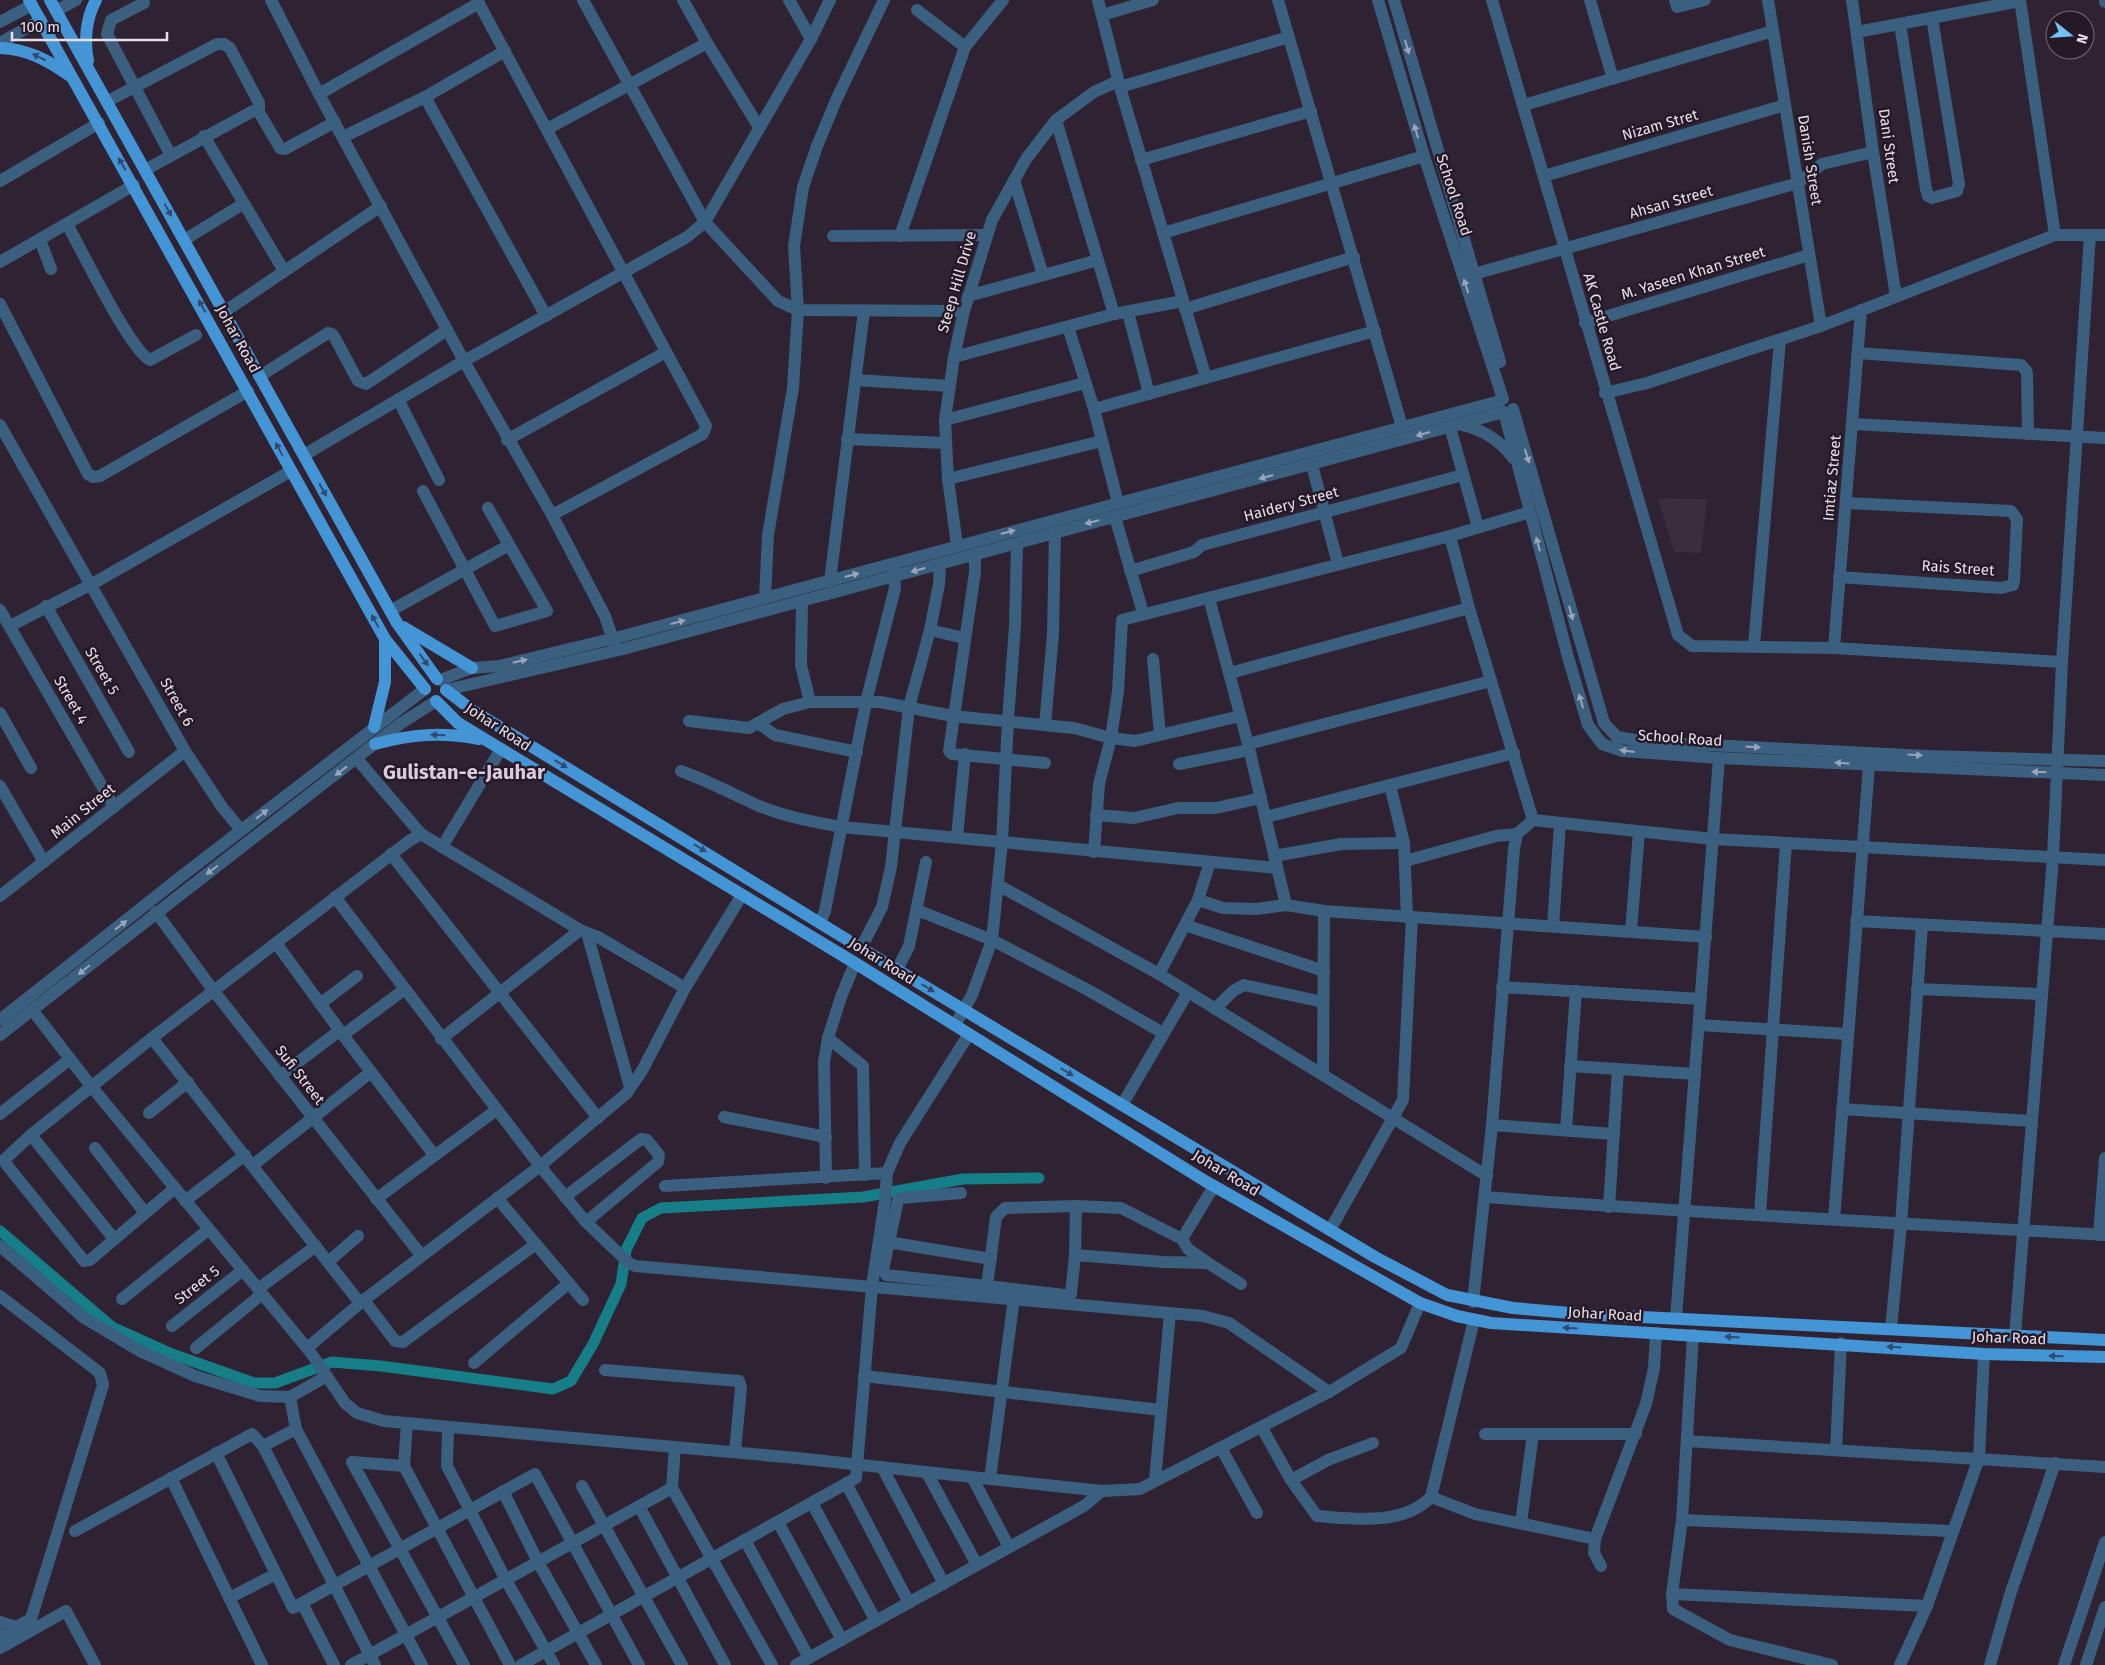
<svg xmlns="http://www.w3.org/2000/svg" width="2105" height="1665" viewBox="0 0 2105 1665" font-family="'Fira Sans',sans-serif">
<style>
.education{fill:#3a2e3c}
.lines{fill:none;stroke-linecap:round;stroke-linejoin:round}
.canal{stroke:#157e87;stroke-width:11}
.minor{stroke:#3b5f7f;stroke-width:12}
.major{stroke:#4495d6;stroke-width:12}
.oneway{fill:#9aa5b9}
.oneway2{fill:#314b6e}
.labels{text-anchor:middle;stroke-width:5;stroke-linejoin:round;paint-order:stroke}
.street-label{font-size:15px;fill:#e8dfe9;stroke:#251928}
.district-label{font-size:20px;font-weight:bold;fill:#dccbdf;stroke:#251928}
</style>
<rect width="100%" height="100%" fill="#2f2232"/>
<path class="education" d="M1658 498 1707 499 1701 553 1674 552Z"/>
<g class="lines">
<path class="canal" d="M0 1231 112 1327 172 1354 254 1383H275L332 1362 381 1366 553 1389 571 1381 593 1344 621 1284 626 1250 642 1218 661 1208 863 1197 963 1179 1039 1178"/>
<g class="minor">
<path d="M271 0 319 94 464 361 552 515 605 616 615 646"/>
<path d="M477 0 706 426 703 434 552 515"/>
<path d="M583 0 705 222 778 301 798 310 964 311"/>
<path d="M683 0 707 43 759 127"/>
<path d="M789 0 811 39"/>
<path d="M1098 0 1120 87 1206 378"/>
<path d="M1278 0 1402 427"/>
<path d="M1378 0 1424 156 1503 399"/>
<path d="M1394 0 1500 362"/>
<path d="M1492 0 1678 635 1692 646 1834 648 2062 662"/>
<path d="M1590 0 1613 79"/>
<path d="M1675 0 1677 7 1705 0"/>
<path d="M1768 0 1821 326"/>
<path d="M1852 0 1873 152 1896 296"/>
<path d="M2020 0 2055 235"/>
<path d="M2105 0V2"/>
<path d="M144 3 111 20 107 34 170 154"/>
<path d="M917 10 965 47"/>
<path d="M56 11 76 0"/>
<path d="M1102 15 1153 0"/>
<path d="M0 22 32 5"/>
<path d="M1900 24 1926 189 1928 196 1932 198 1957 191 1959 184 1932 18"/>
<path d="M1857 32 2020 1"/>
<path d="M0 43 41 20"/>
<path d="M1120 87 1289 37"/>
<path d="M319 94 479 3"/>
<path d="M425 97 546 316"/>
<path d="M108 101 217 44H224L230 48 259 103V112"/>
<path d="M1524 105 1773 31"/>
<path d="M1056 120 1114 314"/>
<path d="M547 129 707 43"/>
<path d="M204 136 284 271"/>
<path d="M343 137 425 97 505 51"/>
<path d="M1141 160 1311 111"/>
<path d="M145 170 253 111 259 112 280 148 285 149 335 122"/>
<path d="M1544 176 1785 105"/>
<path d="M1014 180 1043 275"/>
<path d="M0 181 99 123"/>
<path d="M67 224C81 249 130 350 150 360L196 335"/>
<path d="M1163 233 1424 156"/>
<path d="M833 236 987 235"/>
<path d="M900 236 965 47 1003 0"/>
<path d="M40 240 51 269"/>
<path d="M184 240 243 204"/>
<path d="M0 262 134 185"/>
<path d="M1474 274 1798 183 1822 164 1873 152"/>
<path d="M968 296 1098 260"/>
<path d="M0 304 88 474 93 477 100 476 248 391"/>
<path d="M1185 309 1354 257"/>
<path d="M224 312 381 206"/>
<path d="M1128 312 1149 394"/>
<path d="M1585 323 1809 255"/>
<path d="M1068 327 1094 409 1118 503"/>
<path d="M1858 353 2021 365 2026 370 2027 375 2028 434"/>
<path d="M954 357 1114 314 1183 301"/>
<path d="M260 376 328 333 332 334 335 338 358 381 366 384 447 330"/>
<path d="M856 380 950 386"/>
<path d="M1605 393 1647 383 1821 326 2055 235H2105"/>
<path d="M398 399 439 480"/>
<path d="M1094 409 1375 331"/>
<path d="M1513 409 1604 723 1617 737 1648 742 1928 756 2105 761"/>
<path d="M945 420 1085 383"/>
<path d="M1853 424 2105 438"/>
<path d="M0 425 185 751 222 807 241 830"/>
<path d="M1462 425C1484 430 1500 440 1513 458"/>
<path d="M1450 427 1478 527"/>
<path d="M847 439 946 443"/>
<path d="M507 440 666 352"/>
<path d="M304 455 464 361 687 237 705 222 811 39 830 0"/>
<path d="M1312 465 1338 564"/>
<path d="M948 479 1102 441"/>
<path d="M423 491 495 626 547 611 488 508"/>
<path d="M1115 517 1143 613"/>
<path d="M1450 536 1469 608 1533 820"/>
<path d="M957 545 948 479 945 420 954 357 964 311 992 220 1026 159 1056 120 1094 92 1118 81"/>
<path d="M975 554V572L949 751 952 754 1045 763"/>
<path d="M1130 571 1194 552 1202 545 1463 475"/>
<path d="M1839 577 2001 588 2013 585 2014 580 2017 519 2011 511 1846 503"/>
<path d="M830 581 864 311"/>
<path d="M765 598 768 535 793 388 798 310 794 246 803 187 817 146 837 98 884 0"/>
<path d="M1209 598 1248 744 1286 905"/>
<path d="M802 601 801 665 810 702"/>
<path d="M46 606 129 752"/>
<path d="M0 610 114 807"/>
<path d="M390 611 509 545"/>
<path d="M10 626 92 584 291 471"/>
<path d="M930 630 964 638"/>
<path d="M1754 646 1780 340"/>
<path d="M1834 648 1861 310"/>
<path d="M1153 659 1160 734"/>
<path d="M1230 673 1469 608"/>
<path d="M440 680 472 668 499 666 623 636 1500 401"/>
<path d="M446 690 623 649 1504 412 1568 657 1588 725 1602 744 1623 751 1719 758 2105 775"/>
<path d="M0 713 31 768"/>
<path d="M689 721 749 728 783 709 810 702H880L953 716 1074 728 1111 738 1135 741 1240 716"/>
<path d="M758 723 775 735 857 752"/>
<path d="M1045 725 1053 634 1055 532"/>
<path d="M1248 744 1491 681"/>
<path d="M357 759 421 834 580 930 598 937 685 988"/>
<path d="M1179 764 1249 750"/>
<path d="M681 771C708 781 733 794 759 806 786 817 814 822 842 827L1277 868"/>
<path d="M1390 785 1404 843 1407 917"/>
<path d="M0 786 44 862"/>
<path d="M1096 815 1134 818 1178 808H1216L1261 798"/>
<path d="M1266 817 1514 753"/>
<path d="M957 837 965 754"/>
<path d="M442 847 501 749"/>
<path d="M1094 852 1099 784 1111 738 1118 691 1122 620 1450 536 1530 512"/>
<path d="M391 854 598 1118"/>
<path d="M1274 856 1341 844 1404 843"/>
<path d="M1405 861 1496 836 1517 834"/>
<path d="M998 885 1159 974 1487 1176"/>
<path d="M0 896 185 751"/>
<path d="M335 897 540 1166 586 1222 629 1263 635 1266 1203 1316 1229 1323 1329 1392"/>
<path d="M1198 900 1223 908 1256 909 1286 905 1324 911 1706 937"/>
<path d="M917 910 992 940 1088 990 1163 1033"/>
<path d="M156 912 213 990 421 1255"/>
<path d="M1856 921 2105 934"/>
<path d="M820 923 825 911 866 702 895 588 894 569"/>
<path d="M1185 925 1324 971"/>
<path d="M1553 926 1560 824"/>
<path d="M1631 931 1639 832"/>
<path d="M587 933 630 1087"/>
<path d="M276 943 343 1035 434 1155"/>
<path d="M861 948 882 907 891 867 909 707 930 630 939 584 940 564"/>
<path d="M897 970 909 946 926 862"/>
<path d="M1159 974 1198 900 1210 862"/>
<path d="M1502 987 1701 999"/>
<path d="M1917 989 2041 994"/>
<path d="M320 1004 357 976"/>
<path d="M1215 1009 1233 991 1244 985 1323 1002"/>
<path d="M33 1011 91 1086 311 1353 345 1403 357 1413 384 1421 797 1458 1102 1491 1140 1489 1329 1392 1401 1348 1420 1303"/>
<path d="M0 1020 183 875 425 689"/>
<path d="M955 1025 972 995 992 940 1002 842 1008 720 1015 626 1017 543"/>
<path d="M1699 1025 1847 1034"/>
<path d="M0 1035 400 724 436 701"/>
<path d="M343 1035 405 989"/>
<path d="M152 1038 360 1303"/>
<path d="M828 1038 863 1066 865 1175"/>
<path d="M441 1039 580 930"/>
<path d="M1570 1066 1695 1074"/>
<path d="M1323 1075 1324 911"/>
<path d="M280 1076 339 1031"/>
<path d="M1122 1105 1188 992"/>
<path d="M1842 1109 2031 1121"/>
<path d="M149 1113 188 1082"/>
<path d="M0 1114 70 1059"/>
<path d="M724 1117 826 1137"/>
<path d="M1492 1125 1613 1134"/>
<path d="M1566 1130 1576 991"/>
<path d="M31 1135 114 1239"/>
<path d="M95 1148 145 1213"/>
<path d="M253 1165 371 1072"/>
<path d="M826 1178 824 1062 828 1038 841 997 855 963"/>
<path d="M665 1186 887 1173"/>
<path d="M175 1188 90 1260 84 1261 6 1164 5 1159 31 1135 152 1038 409 841 421 834"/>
<path d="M961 1193 901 1198 898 1200 883 1270 886 1275 987 1286"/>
<path d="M565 1197 641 1139 647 1140 659 1155 658 1162 586 1222"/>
<path d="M1485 1197C1692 1213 1898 1223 2105 1235"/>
<path d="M497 1198 583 1300"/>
<path d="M376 1199 495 1111"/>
<path d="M185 1201 245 1155"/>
<path d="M1076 1206 1075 1255 1071 1294 1064 1295 987 1286 996 1217 1005 1208 1076 1206 1121 1208 1182 1239 1188 1249 1208 1263"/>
<path d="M1609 1207 1618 1069"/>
<path d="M1760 1214 1786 843"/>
<path d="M1834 1219 1869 765"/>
<path d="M1330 1230 1403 1100 1412 917"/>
<path d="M2099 1235 2105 1158"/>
<path d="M1182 1239 1214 1186"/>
<path d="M888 1242 991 1259"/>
<path d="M0 1246 83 1317 140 1351 195 1376 260 1396 290 1397"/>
<path d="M1075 1255 1164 1262 1208 1263 1241 1284"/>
<path d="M328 1262 358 1236"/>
<path d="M258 1289 316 1246"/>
<path d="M0 1296 100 1373 103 1385 31 1619 0 1636"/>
<path d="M122 1299 209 1229"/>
<path d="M364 1300 395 1341 403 1342 536 1244"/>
<path d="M1473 1302 1492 1125 1514 849 1517 834 1533 820 1713 839 2105 860"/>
<path d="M1676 1318 1719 758"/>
<path d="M172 1326 243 1270"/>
<path d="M1891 1329 1901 1224 1922 925"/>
<path d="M1693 1335 1682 1520 1672 1594 1673 1609 1730 1640 1832 1665"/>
<path d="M2015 1335 2053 857 2062 662 2090 235"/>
<path d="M196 1348 262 1294"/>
<path d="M307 1348 364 1300 540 1166 627 1093 643 1069 685 988 742 895"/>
<path d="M474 1363 569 1283"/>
<path d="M605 1370 739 1381 741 1388 735 1452"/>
<path d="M864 1376 1161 1410"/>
<path d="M407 1423 404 1466 510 1665"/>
<path d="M448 1427 447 1466 506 1580 554 1665"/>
<path d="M1262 1428 1291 1480 1317 1516C1354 1519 1403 1526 1431 1497L1474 1320"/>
<path d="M296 1429 422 1665"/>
<path d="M1485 1434H1636"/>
<path d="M1687 1441 2105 1467"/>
<path d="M263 1446 375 1665"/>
<path d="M675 1447 672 1488 772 1665"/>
<path d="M1221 1448 1257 1513"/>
<path d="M1836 1450 1841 1343"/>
<path d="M216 1453 293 1608 535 1474 639 1665"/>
<path d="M352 1462 464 1665"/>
<path d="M352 1462 404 1466"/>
<path d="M882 1467 944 1584"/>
<path d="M927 1473 977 1565"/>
<path d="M972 1477 1009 1547"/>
<path d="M171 1478 262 1665"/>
<path d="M990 1479 1014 1298"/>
<path d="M1291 1480 1328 1460 1373 1443"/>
<path d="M1155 1481 1170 1313"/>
<path d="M846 1483 909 1603"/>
<path d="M582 1486 682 1665"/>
<path d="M503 1491 538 1562 596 1665"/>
<path d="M1431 1497 1475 1514 1595 1539"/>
<path d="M812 1503 876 1621"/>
<path d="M639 1506 725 1665"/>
<path d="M1682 1520 1952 1531"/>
<path d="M778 1522 842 1640"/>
<path d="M1521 1523 1533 1434"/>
<path d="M75 1531 252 1434 263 1446 296 1429 290 1397 327 1376"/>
<path d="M745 1540 809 1658"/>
<path d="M1601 1566 1594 1553 1595 1539 1646 1404 1654 1368 1656 1333"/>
<path d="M1672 1594 1927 1606"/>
<path d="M229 1598 276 1574"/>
<path d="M302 1603 334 1665"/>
<path d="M0 1622 17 1627"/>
<path d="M0 1648 66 1611 95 1665"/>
<path d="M351 1665 672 1488"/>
<path d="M521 1665 856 1478 872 1286 885 1201 887 1173 900 1143 969 1034"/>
<path d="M796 1665 1084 1506 1102 1491"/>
<path d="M1900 1665 1927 1606 1979 1458 1984 1354"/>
<path d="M1990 1665 2010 1595 2055 1463"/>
<path d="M2064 1665 2105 1542"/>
<path d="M2086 1665 2105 1607"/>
</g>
<g class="major">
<path d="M29 0 385 639 425 689"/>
<path d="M50 0 397 623 437 679"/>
<path d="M0 48C27 49 48 60 70 76"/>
<path d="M88 61C84 41 86 18 96 0"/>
<path d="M403 627 472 668"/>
<path d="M446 690 472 710 846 939 1375 1257 1447 1295 1513 1308 1581 1314 2105 1340"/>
<path d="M436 701 458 723 855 963 1205 1181 1420 1303 1457 1316 1491 1323 1984 1354 2105 1357"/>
<path d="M374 727 385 682V639"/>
<path d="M375 744C412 734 441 732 479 739"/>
</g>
</g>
<defs><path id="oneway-solid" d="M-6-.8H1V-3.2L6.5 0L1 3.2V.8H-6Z" transform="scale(1.25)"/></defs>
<g class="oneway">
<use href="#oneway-solid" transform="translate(1407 47) rotate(74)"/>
<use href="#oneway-solid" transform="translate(1416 131) rotate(-106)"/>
<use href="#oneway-solid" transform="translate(1466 286) rotate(-108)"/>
<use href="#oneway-solid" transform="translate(1423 434) rotate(165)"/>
<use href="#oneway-solid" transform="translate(1527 456) rotate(73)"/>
<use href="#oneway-solid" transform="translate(1266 477) rotate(165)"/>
<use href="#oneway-solid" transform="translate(1092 522) rotate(166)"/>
<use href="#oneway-solid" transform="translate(1008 532) rotate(-15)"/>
<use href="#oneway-solid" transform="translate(1538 544) rotate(-105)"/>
<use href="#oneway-solid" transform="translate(918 570) rotate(165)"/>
<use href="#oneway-solid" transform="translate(852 575) rotate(-15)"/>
<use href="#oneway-solid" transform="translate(1571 613) rotate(75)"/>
<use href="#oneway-solid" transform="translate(678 622) rotate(-15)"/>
<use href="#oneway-solid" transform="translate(520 661) rotate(-13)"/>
<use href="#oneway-solid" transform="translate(1581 701) rotate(-107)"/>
<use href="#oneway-solid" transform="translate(1753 747) rotate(3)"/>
<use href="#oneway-solid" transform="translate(1627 751) rotate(-172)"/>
<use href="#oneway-solid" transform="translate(1915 755) rotate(3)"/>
<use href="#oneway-solid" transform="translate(1842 763) rotate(-177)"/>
<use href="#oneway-solid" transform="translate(341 771) rotate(142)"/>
<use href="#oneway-solid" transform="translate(2039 772) rotate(-178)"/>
<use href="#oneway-solid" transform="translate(262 814) rotate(-38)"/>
<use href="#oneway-solid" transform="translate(212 870) rotate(143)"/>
<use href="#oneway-solid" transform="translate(121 925) rotate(-38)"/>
<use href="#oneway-solid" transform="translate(84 970) rotate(141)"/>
</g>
<g class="oneway2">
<use href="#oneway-solid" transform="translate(39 57) rotate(-154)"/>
<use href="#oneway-solid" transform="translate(122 164) rotate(-120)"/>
<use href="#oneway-solid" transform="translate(168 210) rotate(61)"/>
<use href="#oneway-solid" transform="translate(202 306) rotate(-119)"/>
<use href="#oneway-solid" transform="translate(279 449) rotate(-118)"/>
<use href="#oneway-solid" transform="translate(323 490) rotate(61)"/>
<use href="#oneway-solid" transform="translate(375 621) rotate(-119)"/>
<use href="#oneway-solid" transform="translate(424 660) rotate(54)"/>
<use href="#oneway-solid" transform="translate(438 735) rotate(-178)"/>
<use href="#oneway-solid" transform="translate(561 764) rotate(31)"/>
<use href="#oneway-solid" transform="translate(700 848) rotate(32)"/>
<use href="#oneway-solid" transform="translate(928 988) rotate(31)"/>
<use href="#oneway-solid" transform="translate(1067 1072) rotate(31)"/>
<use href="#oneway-solid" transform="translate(1570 1328) rotate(-177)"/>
<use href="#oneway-solid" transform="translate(1732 1337) rotate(-177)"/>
<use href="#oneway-solid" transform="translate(1894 1347) rotate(-176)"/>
<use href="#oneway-solid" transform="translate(2056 1356) rotate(-178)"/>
</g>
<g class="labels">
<g class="street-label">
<text transform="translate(1660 125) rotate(-16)" y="5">Nizam Stret</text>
<text transform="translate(1889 146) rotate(82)" y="5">Dani Street</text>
<text transform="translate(1810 160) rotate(81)" y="5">Danish Street</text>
<text transform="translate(1454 195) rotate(72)" y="5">School Road</text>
<text transform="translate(1671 202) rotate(-16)" y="5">Ahsan Street</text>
<text transform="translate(1693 273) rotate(-17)" y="5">M. Yaseen Khan Street</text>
<text transform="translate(957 282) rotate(-74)" y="5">Steep Hill Drive</text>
<text transform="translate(1602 322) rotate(74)" y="5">AK Castle Road</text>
<text transform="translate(238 339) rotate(61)" y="5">Johar Road</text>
<text transform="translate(1832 478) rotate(-85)" y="5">Imtiaz Street</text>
<text transform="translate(1291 504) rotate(-15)" y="5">Haidery Street</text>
<text transform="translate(1958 568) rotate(4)" y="5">Rais Street</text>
<text transform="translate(102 671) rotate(60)" y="5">Street 5</text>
<text transform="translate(71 700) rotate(60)" y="5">Street 4</text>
<text transform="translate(177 702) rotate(61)" y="5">Street 6</text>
<text transform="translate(498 727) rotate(33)" y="5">Johar Road</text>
<text transform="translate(1680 738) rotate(4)" y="5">School Road</text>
<text transform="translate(83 811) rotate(-39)" y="5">Main Street</text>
<text transform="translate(882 961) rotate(32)" y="5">Johar Road</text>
<text transform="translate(300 1075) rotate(52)" y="5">Sufi Street</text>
<text transform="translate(1226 1173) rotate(31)" y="5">Johar Road</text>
<text transform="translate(197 1285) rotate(-38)" y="5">Street 5</text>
<text transform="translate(1605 1314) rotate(3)" y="5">Johar Road</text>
<text transform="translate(2009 1338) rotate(2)" y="5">Johar Road</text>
</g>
<g class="district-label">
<text x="464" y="779">Gulistan-e-Jauhar</text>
</g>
</g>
<g transform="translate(2070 35) rotate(107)"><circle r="24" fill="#251928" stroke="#736875"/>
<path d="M0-4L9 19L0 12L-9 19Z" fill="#71c1f5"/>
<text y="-8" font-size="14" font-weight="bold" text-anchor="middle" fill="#e8dfe9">N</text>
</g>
<path d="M12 32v8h155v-8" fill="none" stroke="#e8dfe9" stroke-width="2.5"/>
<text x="20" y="32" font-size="15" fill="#e8dfe9" stroke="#251928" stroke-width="4" paint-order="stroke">100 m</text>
</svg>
